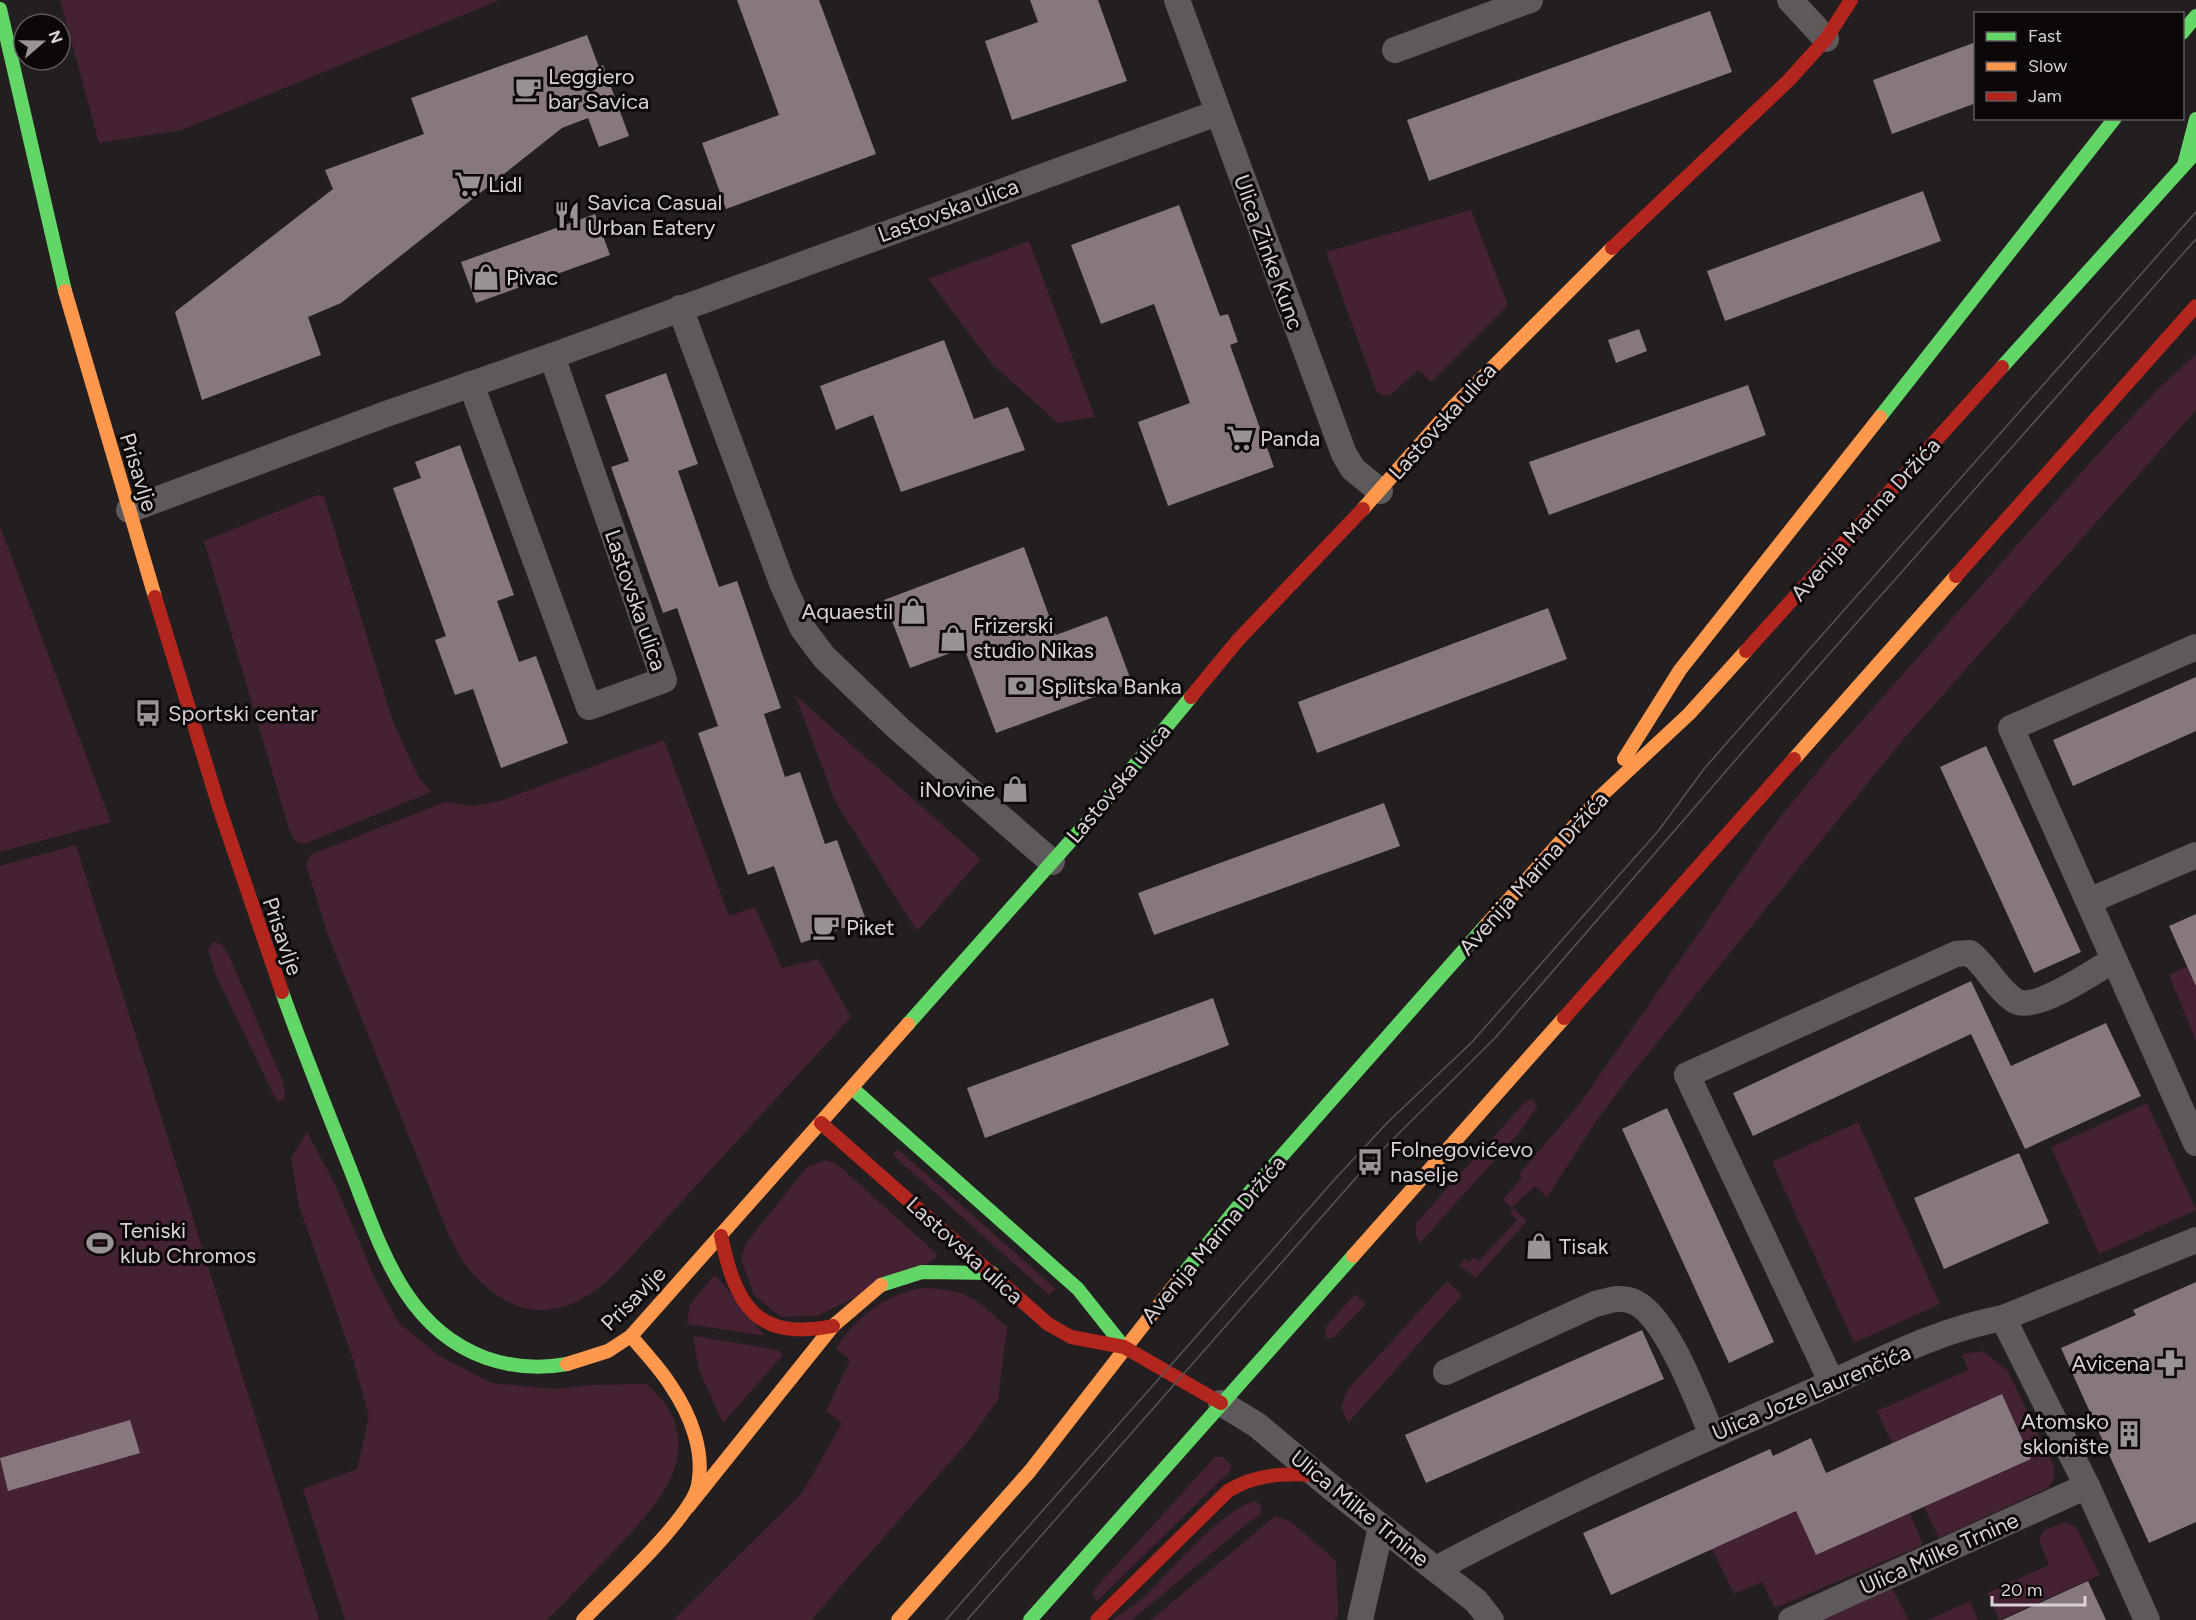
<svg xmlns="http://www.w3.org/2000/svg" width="2196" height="1620" viewBox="0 0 2196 1620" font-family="Figtree,sans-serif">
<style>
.green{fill:#442133}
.building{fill:#87787f}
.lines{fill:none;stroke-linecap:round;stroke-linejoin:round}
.street{stroke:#5e5a5c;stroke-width:26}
.fast{stroke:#63d668;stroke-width:14}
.slow{stroke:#ff974d;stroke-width:14}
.jam{stroke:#b3261e;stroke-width:14}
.tram{stroke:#595556;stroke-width:1.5}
.labels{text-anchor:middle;stroke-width:6;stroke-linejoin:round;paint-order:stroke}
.poi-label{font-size:22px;fill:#dad2d6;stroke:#0c0709;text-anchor:start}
.street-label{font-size:22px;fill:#dad2d6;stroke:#0c0709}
</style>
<rect width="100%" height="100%" fill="#231e20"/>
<g class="green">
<path d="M60 0H500L182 130 99 143Z"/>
<path d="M1471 210 1508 305 1431 382 1418 370 1389 396 1382 395 1376 390 1326 252Z"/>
<path d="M1029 241 1095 417 1058 423 993 365 928 279Z"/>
<path d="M2196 354V410L1902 741 1626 1081 1597 1120 1547 1197 1535 1186 1512 1208 1503 1200 1522 1177 1519 1174 1581 1102 1773 826 1826 761 2095 457 2157 390Z"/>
<path d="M318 495 324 496 393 722 418 776 431 792 304 844 295 841 289 829 204 541Z"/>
<path d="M0 526 111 822 0 852Z"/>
<path d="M795 695 981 859 917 931 836 803Z"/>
<path d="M664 740 729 916 755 907 782 968 818 959 851 1017 618 1271C569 1319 521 1327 471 1272 462 1262 456 1248 449 1236L329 938 306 865 310 855 445 802 472 806 500 801Z"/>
<path d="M76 845 319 1620H0V866Z"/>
<path d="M213 941 222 945 229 955 284 1084 285 1099 277 1102 216 975 208 950Z"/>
<path d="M2196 962V1041L2169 975Z"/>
<path d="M1533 1099 1537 1107 1519 1133 1420 1243 1416 1235V1223L1526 1101Z"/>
<path d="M2147 1103 2196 1210 2099 1254 2051 1147Z"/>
<path d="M1858 1122 1940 1304 1854 1343 1772 1162Z"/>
<path d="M307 1132 337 1188 375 1279 399 1323 441 1357 492 1383 554 1389 593 1385 647 1384C717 1447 656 1507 608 1557 587 1578 568 1601 546 1620H345L303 1489 357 1469 369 1416 353 1359 299 1206 291 1158Z"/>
<path d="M899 1150 1056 1289 1049 1295 894 1156V1151Z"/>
<path d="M825 1160 837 1164 937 1254 936 1259 817 1316 781 1317 754 1295 741 1258 746 1243 807 1167Z"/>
<path d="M1514 1208 1527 1221 1476 1278 1459 1265 1465 1259 1469 1262 1474 1257 1479 1261 1517 1220 1510 1213Z"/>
<path d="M713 1276 717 1277 765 1336 687 1324 690 1305Z"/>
<path d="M1447 1281 1462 1295 1348 1423 1341 1407 1348 1389Z"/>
<path d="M921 1288C967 1289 974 1297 1007 1327L998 1400 966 1444 811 1620H673L802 1493 842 1423 826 1411 850 1360 836 1349C857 1316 883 1296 921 1288Z"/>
<path d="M1355 1294 1366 1304 1333 1338H1326L1325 1328Z"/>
<path d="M696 1336 778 1350 783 1355 723 1423 699 1370 693 1338Z"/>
<path d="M1983 1351 2008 1371 2054 1467V1479L2048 1488 1939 1538 1924 1507 2031 1459 2002 1394 1892 1443 1877 1411 1968 1370 1962 1354Z"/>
<path d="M1215 1457H1223L1232 1466 1229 1472 1097 1601 1092 1592Z"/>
<path d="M1255 1501 1261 1505V1515L1249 1522 1132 1620H1112C1123 1612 1136 1605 1146 1595 1172 1570 1221 1509 1255 1501Z"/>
<path d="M1796 1511 1817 1555 1910 1513 1923 1545 1775 1608 1762 1582 1734 1594 1712 1549Z"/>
<path d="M1275 1516 1290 1521 1336 1561 1338 1616 1335 1620H1151Z"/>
<path d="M2065 1522 2076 1527 2100 1575 1999 1620 1987 1593 2049 1565 2039 1540 2044 1530Z"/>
<path d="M1881 1588 1893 1590 1909 1620H1812Z"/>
<path d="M1970 1601 1978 1620H1928Z"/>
</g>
<g class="building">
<path d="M737 0H819L876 154 726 209 702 143 779 115Z"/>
<path d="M1030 0H1098L1127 81 1012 120 985 41 1038 22Z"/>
<path d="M1710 11 1732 72 1429 181 1407 120Z"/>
<path d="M587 35 599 67 603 65 629 136 599 147 588 118 562 128 341 303 308 317 321 355 202 400 175 312 333 189 325 170 424 134 411 98Z"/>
<path d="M1976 42V103L1892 134 1873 80Z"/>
<path d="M1923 191 1941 241 1725 321 1707 271Z"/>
<path d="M1179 205 1220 316 1228 314 1238 342 1230 345 1274 467 1168 506 1138 422 1190 403 1154 304 1101 324 1071 245Z"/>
<path d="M595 214 610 255 476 303 461 262Z"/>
<path d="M1639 329 1647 351 1616 363 1608 340Z"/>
<path d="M944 340 974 419 1008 407 1025 450 901 492 873 415 836 430 820 386Z"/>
<path d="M666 373 698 464 678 471 719 587 737 581 781 708 764 714 785 777 800 772 825 844 837 840 866 920 801 943 774 866 748 875 698 733 718 726 677 608 663 613 611 467 629 461 605 395Z"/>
<path d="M1748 385 1766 435 1549 515 1529 462Z"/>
<path d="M460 445 514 595 497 601 519 662 536 656 568 743 501 768 473 689 455 695 435 640 446 636 393 488 421 478 415 462Z"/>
<path d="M1024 547 1056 635 1107 616 1132 683 996 733 964 648 910 668 884 600Z"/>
<path d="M1548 608 1567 659 1317 753 1298 702Z"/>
<path d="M2196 677V731L2073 786 2053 740Z"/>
<path d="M1986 746 2081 952 2034 973 1940 767Z"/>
<path d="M1384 803 1400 846 1154 935 1138 893Z"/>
<path d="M2196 914V986L2169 926Z"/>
<path d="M1971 981 2011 1066 2106 1023 2141 1096 2025 1149 1971 1034 1753 1136 1733 1093Z"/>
<path d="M1213 998 1229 1045 985 1138 967 1088Z"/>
<path d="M1667 1108 1774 1342 1729 1363 1622 1129Z"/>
<path d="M2019 1153 2049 1223 1944 1269 1914 1198Z"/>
<path d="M2196 1282V1522L2149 1543 2061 1348 2136 1315 2133 1310Z"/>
<path d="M1642 1330 1664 1379 1426 1483 1405 1435Z"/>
<path d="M2002 1394 2031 1459 1816 1555 1796 1511 1611 1595 1583 1533 1770 1449 1773 1456 1811 1438 1826 1473Z"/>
<path d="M130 1420 140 1453 8 1491 0 1458Z"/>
<path d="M2088 1581 2106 1620H2002Z"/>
</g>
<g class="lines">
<g class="street">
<path d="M1177 0 1344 454 1353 469 1380 491"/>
<path d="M1790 0 1826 39"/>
<path d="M1395 50 1530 0"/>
<path d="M680 308 782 583 803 629 824 657 899 729 1052 862"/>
<path d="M471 384 589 707 664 680 552 356"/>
<path d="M129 510 386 414 552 356 1217 113"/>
<path d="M2196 647 2011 728 2196 1143"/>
<path d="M2089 901 2196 855"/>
<path d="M2003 1318 2087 1486 2147 1620"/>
<path d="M1446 1372 1595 1304C1608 1301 1619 1296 1632 1301 1665 1312 1698 1402 1712 1435"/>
<path d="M1832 1383 1687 1075 1956 954 1970 953C1987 966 1996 988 2014 1000 2034 1014 2094 971 2114 960"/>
<path d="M1221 1403 1257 1425 1332 1488 1476 1601 1491 1620"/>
<path d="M1436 1569C1558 1504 1683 1448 1809 1393 1872 1365 1936 1330 2003 1318L2196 1240"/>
<path d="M1360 1620 1381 1527"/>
<path d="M1791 1620 2087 1486"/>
</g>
<g class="fast">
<path d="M0 9 65 291"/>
<path d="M2182 33 2196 16"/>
<path d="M2184 165 2196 119"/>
<path d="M2002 367 2196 152"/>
<path d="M1880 417 2115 118"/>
<path d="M282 992C303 1051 326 1108 349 1166 379 1241 402 1328 486 1358 512 1367 540 1369 567 1364"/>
<path d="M908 1024 1091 818 1191 697"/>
<path d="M852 1088 1078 1289 1124 1347"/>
<path d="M1180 1278 1250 1192 1487 924"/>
<path d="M881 1285 922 1272 992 1273"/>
<path d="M1030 1620 1353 1256"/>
</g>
<g class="slow">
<path d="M65 291 155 597"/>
<path d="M1363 509 1454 406 1612 248"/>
<path d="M1624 759 1680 670 1880 417"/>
<path d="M1794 759 1956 576"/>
<path d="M1487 924 1601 796 1689 714 1746 651"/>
<path d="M1353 1256 1564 1018"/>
<path d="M567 1364 608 1351 631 1336 908 1024"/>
<path d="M688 1507 833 1326 881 1285"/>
<path d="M583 1620C609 1593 692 1517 698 1485 705 1451 690 1414 671 1386 660 1368 644 1352 631 1336"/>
<path d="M898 1620 1030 1471 1180 1278"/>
</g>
<g class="jam">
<path d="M1612 248 1789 80 1826 39 1851 0"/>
<path d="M1956 576 2196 306"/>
<path d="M155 597 220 810 282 992"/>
<path d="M1746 651 2002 367"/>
<path d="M1191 697 1238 640 1363 509"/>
<path d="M1564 1018 1794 759"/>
<path d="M821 1123 1048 1324 1071 1337 1124 1347 1221 1403"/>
<path d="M721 1236C736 1306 756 1341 833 1326"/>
<path d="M1097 1620 1228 1491C1255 1474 1285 1473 1317 1475"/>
</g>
<g class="tram">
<path d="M946 1620 1335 1179 1387 1123 1472 1042 1659 830 1704 769 1746 721 2196 212"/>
<path d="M967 1620 1370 1162 1495 1038 1746 748 2196 239"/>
</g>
</g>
<defs>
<symbol id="cafe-bare" viewBox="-9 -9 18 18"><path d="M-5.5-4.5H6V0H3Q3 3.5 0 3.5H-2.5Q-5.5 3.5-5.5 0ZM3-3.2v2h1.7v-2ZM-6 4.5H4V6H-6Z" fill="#9a9396" stroke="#0c0709" stroke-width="2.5" paint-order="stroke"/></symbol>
<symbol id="supermarket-bare" viewBox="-9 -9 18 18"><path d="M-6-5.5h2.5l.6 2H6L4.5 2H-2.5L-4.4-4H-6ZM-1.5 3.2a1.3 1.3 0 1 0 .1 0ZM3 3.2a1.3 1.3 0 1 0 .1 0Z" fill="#9a9396" stroke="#0c0709" stroke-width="2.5" paint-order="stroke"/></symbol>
<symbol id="restaurant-bare" viewBox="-9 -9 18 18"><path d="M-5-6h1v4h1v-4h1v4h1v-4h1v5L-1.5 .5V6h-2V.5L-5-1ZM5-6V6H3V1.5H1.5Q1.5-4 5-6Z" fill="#9a9396" stroke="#0c0709" stroke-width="2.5" paint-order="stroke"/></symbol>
<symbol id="shop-bare" viewBox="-9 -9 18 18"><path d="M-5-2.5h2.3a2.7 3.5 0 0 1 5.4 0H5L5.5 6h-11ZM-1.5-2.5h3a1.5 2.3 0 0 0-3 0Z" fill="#9a9396" stroke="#0c0709" stroke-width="2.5" paint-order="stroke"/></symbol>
<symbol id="bank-bare" viewBox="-9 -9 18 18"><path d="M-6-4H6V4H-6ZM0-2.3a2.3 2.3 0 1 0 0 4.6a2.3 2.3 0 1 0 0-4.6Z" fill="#9a9396" stroke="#0c0709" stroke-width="2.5" paint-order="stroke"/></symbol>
<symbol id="bus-bare" viewBox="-9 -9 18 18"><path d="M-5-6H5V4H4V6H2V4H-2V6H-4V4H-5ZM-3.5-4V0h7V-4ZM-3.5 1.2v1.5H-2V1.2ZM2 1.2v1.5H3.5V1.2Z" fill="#9a9396" stroke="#0c0709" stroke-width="2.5" paint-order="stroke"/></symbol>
<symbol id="stadium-bare" viewBox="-9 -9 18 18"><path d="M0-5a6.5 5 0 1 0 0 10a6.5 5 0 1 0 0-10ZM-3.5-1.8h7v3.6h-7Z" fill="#9a9396" stroke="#0c0709" stroke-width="2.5" paint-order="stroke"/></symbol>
<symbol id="pharmacy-bare" viewBox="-9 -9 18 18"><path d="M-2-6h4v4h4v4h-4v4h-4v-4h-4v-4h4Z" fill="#9a9396" stroke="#0c0709" stroke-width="2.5" paint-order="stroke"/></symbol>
<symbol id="building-bare" viewBox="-9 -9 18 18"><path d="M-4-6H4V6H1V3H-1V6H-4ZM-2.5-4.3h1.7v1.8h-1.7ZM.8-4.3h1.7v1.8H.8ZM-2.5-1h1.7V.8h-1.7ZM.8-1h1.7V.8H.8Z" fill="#9a9396" stroke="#0c0709" stroke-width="2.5" paint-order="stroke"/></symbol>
</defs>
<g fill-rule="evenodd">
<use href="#cafe-bare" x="509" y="70" width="38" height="38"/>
<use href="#supermarket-bare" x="449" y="165" width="38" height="38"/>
<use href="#restaurant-bare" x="548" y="196" width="38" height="38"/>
<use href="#shop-bare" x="467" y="258" width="38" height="38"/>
<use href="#supermarket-bare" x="1221" y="419" width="38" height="38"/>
<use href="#shop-bare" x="894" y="592" width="38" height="38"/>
<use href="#shop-bare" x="934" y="619" width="38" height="38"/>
<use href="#bank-bare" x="1002" y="667" width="38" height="38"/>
<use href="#bus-bare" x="129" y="694" width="38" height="38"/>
<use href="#shop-bare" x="996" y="770" width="38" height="38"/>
<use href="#cafe-bare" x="807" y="908" width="38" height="38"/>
<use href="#bus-bare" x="1351" y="1143" width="38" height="38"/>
<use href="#stadium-bare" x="81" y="1224" width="38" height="38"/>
<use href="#shop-bare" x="1520" y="1227" width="38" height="38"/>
<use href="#pharmacy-bare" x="2151" y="1344" width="38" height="38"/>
<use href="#building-bare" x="2110" y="1415" width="38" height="38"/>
</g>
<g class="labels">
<g class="poi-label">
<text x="548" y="84">Leggiero<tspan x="548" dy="25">bar Savica</tspan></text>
<text x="488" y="192">Lidl</text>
<text x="587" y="210">Savica Casual<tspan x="587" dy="25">Urban Eatery</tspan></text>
<text x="506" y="285">Pivac</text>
<text x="1260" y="446">Panda</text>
<text x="893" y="619" text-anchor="end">Aquaestil</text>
<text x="973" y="633">Frizerski<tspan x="973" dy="25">studio Nikas</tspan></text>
<text x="1041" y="694">Splitska Banka</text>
<text x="168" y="721">Sportski centar</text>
<text x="995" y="797" text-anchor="end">iNovine</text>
<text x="846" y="935">Piket</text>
<text x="1390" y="1157">Folnegovićevo<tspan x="1390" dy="25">naselje</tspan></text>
<text x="120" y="1238">Teniski<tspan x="120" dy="25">klub Chromos</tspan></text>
<text x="1559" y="1254">Tisak</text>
<text x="2150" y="1371" text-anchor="end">Avicena</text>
<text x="2109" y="1429" text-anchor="end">Atomsko<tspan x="2109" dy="25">sklonište</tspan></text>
</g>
<g class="street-label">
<text transform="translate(948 210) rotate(-20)" y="8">Lastovska ulica</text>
<text transform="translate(1269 252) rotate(70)" y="8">Ulica Zinke Kunc</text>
<text transform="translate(1442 421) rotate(-48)" y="8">Lastovska ulica</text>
<text transform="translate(139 472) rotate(73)" y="8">Prisavlje</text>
<text transform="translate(1865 519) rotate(-48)" y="8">Avenija Marina Držića</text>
<text transform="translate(636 600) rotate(71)" y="8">Lastovska ulica</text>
<text transform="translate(1118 783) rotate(-50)" y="8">Lastovska ulica</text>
<text transform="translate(1533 873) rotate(-48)" y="8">Avenija Marina Držića</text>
<text transform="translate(283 936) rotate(71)" y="8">Prisavlje</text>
<text transform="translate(1213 1239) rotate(-50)" y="8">Avenija Marina Držića</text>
<text transform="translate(965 1250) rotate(42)" y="8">Lastovska ulica</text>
<text transform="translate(633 1298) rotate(-45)" y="8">Prisavlje</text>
<text transform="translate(1811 1392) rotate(-23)" y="8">Ulica Joze Laurenčića</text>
<text transform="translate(1360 1508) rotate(39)" y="8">Ulica Milke Trnine</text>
<text transform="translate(1939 1553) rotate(-24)" y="8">Ulica Milke Trnine</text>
</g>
</g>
<rect x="1974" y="12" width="210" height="108" fill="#0c0709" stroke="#5e585b" stroke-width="1.5"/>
<rect x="1986" y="32" width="30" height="9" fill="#63d668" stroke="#5e585b" stroke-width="1.5"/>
<text x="2028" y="42" font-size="18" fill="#dad2d6">Fast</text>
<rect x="1986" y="62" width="30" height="9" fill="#ff974d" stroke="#5e585b" stroke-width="1.5"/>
<text x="2028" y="72" font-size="18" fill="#dad2d6">Slow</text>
<rect x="1986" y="92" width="30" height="9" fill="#b3261e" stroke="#5e585b" stroke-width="1.5"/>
<text x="2028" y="102" font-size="18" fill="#dad2d6">Jam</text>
<g transform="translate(42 42) rotate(70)"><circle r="28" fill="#0c0709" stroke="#5e585b" stroke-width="1.5"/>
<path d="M0-4.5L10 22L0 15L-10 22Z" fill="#9a9396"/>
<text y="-9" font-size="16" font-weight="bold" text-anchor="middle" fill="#dad2d6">N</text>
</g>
<path d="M1992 1596v9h93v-9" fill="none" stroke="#dad2d6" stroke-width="3"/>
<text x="2001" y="1596" font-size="18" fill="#dad2d6" stroke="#0c0709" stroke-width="4.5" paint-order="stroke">20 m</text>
</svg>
